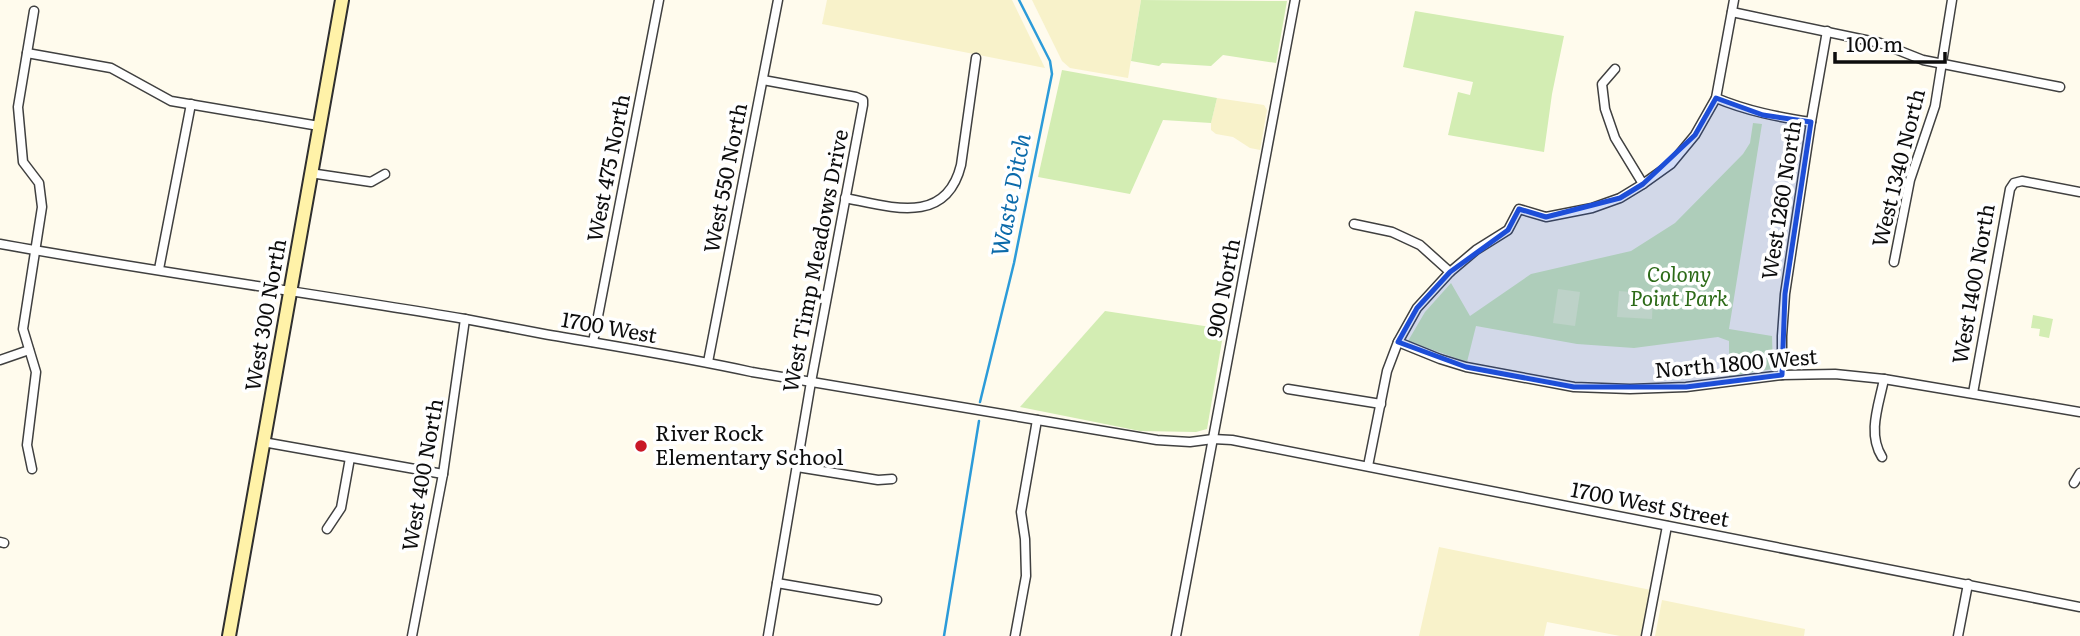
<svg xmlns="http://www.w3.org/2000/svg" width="2080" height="636" viewBox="0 0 2080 636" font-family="Literata,serif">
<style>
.farmland{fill:#f8f2ca}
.green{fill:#d3edb3}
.pitch{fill:#e5f3c5}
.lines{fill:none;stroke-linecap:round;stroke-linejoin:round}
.stream{stroke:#2c9bd9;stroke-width:2.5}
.street-casing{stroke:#404040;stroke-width:11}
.secondary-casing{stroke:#2f2f2f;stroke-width:16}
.street{stroke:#fff;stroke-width:8}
.secondary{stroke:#fff2a8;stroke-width:12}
.marked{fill:#1d4ed8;fill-opacity:0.2;stroke:#1d4ed8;stroke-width:5;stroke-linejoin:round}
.poi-dot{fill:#c91827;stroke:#fff;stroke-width:2.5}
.labels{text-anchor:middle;stroke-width:7;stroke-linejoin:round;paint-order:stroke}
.street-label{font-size:21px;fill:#0d0d0d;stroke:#fff}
.park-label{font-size:21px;font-style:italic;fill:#2c6a17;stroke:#fff}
.poi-label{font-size:21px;fill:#0d0d0d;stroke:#fff;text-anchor:start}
.water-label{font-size:23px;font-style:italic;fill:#0b6aaa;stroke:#fff}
</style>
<rect width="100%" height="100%" fill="#fffbed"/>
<g class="farmland">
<path d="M827 0H1012L1045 68 822 24Z"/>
<path d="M1032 0H1141L1128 78 1070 68 1062 61Z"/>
<path d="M1217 98 1264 105 1267 110 1260 150 1250 148 1233 137 1216 134 1211 130V123Z"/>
<path d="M1439 547 1651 590 1642 636H1620L1547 622 1544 636H1419Z"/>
<path d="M1662 600 1805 629 1804 636H1655Z"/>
</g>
<g class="green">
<path d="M1141 0 1287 1 1276 63 1223 55 1211 66 1162 63 1159 66 1131 61Z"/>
<path d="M1415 11 1564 36 1552 94 1544 152 1448 135 1458 92 1470 95 1473 82 1403 67Z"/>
<path d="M1062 70 1217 98 1211 123 1163 120 1130 194 1038 177Z"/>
<path d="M1753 123 1762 124 1729 329 1772 336 1773 369 1729 376V341L1718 337 1634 348 1577 344 1476 326 1467 362 1408 341 1425 312 1451 283 1470 316 1531 274 1631 251 1675 223 1743 154 1750 143Z"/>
<path d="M1105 311 1224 329 1207 429 1196 432 1140 431 1020 407Z"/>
<path d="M2033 315 2053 319 2049 338 2039 336 2040 329 2031 328Z"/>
</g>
<g class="pitch">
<path d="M1558 289 1580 292 1575 326 1553 323Z"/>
<path d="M1619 291 1653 294 1652 319 1617 317Z"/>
</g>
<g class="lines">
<g class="stream">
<path d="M980 402 1014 263 1052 74 1050 61 1019 0"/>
<path d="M944 636 979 421"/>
</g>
<defs>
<g id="street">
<path d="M1732 12 1880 43 1923 60 2060 87"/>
<path d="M27 53 111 68 171 101 319 126"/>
<path d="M1615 69 1602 84 1605 109 1615 138 1643 184"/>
<path d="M763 80 856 97 863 100V105L811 382 768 636"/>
<path d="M1716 98C1747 111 1778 117 1811 122"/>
<path d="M310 173 371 182 385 174"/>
<path d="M845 198C891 207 946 226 961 165L976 58"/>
<path d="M1354 224 1392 232 1420 245 1450 272"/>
<path d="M0 244C155 272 311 293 465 319 492 324 518 329 544 334 613 346 683 357 752 372L1157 440 1190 442 1213 439 1232 440 2080 607"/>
<path d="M1894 262 1910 180 1935 106 1952 0"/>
<path d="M159 269 191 104"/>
<path d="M593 342 659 0"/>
<path d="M1398 342 1440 359 1466 367 1574 387 1630 389 1686 387 1782 375 1835 374 1884 379 2080 412"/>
<path d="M0 360 29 350"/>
<path d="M708 362 778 0"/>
<path d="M1782 375V336L1785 294 1811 122 1827 31"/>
<path d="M1288 389 1381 404"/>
<path d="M1973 393 2010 189 2014 183 2022 181 2080 192"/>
<path d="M263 442 443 474"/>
<path d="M1882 457C1867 433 1879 405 1884 379"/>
<path d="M1368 466 1387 371 1398 342 1417 308 1450 272 1476 250 1508 230 1519 209 1546 217 1592 208 1620 198 1643 184 1671 164 1695 135 1716 98 1734 0"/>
<path d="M797 467 878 480 892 479"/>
<path d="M32 469 27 445 36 372 23 329 42 207 39 183 23 162 18 107 34 11"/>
<path d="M2074 483 2080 473"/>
<path d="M327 529 341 508 350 458"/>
<path d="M0 542 4 543"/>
<path d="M777 583 877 600"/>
<path d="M412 636 443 474 465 319"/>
<path d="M1015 636 1026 576 1025 539 1021 512 1037 420"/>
<path d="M1176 636 1295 0"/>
<path d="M1646 636 1667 526"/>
<path d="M1958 636 1968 584"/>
</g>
<path id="secondary" d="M229 636 342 0"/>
</defs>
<use href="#street" class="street-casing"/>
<use href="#secondary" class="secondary-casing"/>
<use href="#street" class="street"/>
<use href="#secondary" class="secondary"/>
</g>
<path class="marked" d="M1716 98 1763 115 1811 122 1785 294 1782 375 1686 387H1574L1466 367 1398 342 1417 308 1450 272 1508 230 1519 209 1546 217 1620 198 1643 184 1695 135Z"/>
<circle class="poi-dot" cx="641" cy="446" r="7"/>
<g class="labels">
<g class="street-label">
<text transform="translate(609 168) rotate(-79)" y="7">West 475 North</text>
<text transform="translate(1899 168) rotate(-76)" y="7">West 1340 North</text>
<text transform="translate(726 178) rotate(-79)" y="7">West 550 North</text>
<text transform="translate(1782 200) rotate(-81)" y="7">West 1260 North</text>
<text transform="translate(816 261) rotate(-79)" y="7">West Timp Meadows Drive</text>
<text transform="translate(1974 284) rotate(-80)" y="7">West 1400 North</text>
<text transform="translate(1224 288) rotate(-79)" y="7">900 North</text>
<text transform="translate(266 315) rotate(-80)" y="7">West 300 North</text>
<text transform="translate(609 328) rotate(10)" y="7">1700 West</text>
<text transform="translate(1736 364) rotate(-5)" y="7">North 1800 West</text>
<text transform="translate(423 475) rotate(-80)" y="7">West 400 North</text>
<text transform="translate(1650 505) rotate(11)" y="7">1700 West Street</text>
</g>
<g class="park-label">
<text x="1679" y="282">Colony<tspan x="1679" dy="24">Point Park</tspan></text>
</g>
<g class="poi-label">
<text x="655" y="441">River Rock<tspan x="655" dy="24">Elementary School</tspan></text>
</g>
<g class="water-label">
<text transform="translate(1011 195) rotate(-79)" y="8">Waste Ditch</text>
</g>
</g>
<path d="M1835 52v10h110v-10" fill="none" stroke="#0d0d0d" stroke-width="3.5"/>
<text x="1846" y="52" font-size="21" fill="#0d0d0d" stroke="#ffffff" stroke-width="5" paint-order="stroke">100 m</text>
</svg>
